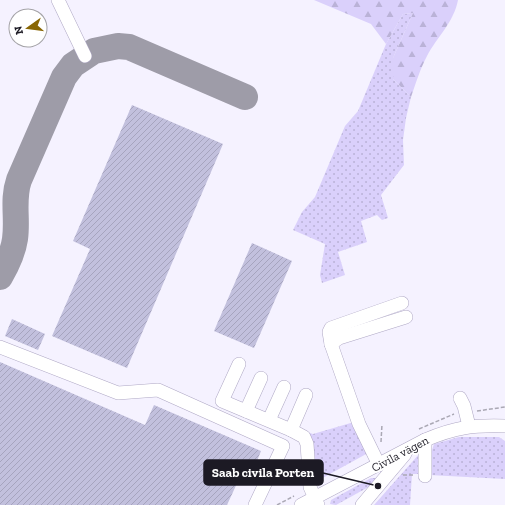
<svg xmlns="http://www.w3.org/2000/svg" width="505" height="505" viewBox="0 0 505 505" font-family="'Zilla Slab',serif">
<style>
.green{fill:url(#green-dots)}
.forest{fill:url(#forest-firs)}
.lines{fill:none;stroke-linecap:round;stroke-linejoin:round}
.taxiway{stroke:#9e9ca8;stroke-width:26}
.building{fill:url(#building-hatch)}
.minor-casing{stroke:#afa8c5;stroke-width:14}
.path{stroke:#aaa8b4;stroke-width:1.5;stroke-dasharray:4 2;stroke-linecap:butt}
.minor{stroke:#fff;stroke-width:13}
.labels{text-anchor:middle;stroke-width:4;stroke-linejoin:round;paint-order:stroke}
.street-label{font-size:12px;fill:#1c1a24;stroke:#fff}
.leader{fill:none;stroke:#1c1a24;stroke-width:1.5}
.callout-dot{fill:#1c1a24;stroke:#fff;stroke-width:1.5}
.callout{fill:#1c1a24;stroke:#1c1a24;stroke-width:1.5}
.callout-label{font-size:13px;text-anchor:middle;font-weight:bold;fill:#fff}
</style>
<defs>
<pattern id="green-dots" width="8" height="8" patternUnits="userSpaceOnUse"><rect width="8" height="8" fill="#dad0fb"/><path d="M2 2h.1M6 6h.1" fill="none" stroke="#bab2d7" stroke-width="1.8" stroke-linecap="round"/></pattern>
<pattern id="forest-firs" width="22" height="20" patternUnits="userSpaceOnUse"><rect width="22" height="20" fill="#dad0fb"/><path d="M5 1l3.5 6h-7zM16 11l3.5 6h-7z" fill="#bab2d7"/></pattern>
<pattern id="building-hatch" width="6" height="6" patternUnits="userSpaceOnUse"><rect width="6" height="6" fill="#c2c0dd"/><path d="M-1 1l2-2M0 6l6-6M5 7l2-2" fill="none" stroke="#a6a4be"/></pattern>
</defs>
<rect width="100%" height="100%" fill="#f5f2ff"/>
<g class="green">
<path d="M413 13 393 58V79L411 97 406 118 403 140 404 165 381 195 388 218 382 220 377 215 361 221 367 242 338 252 345 275 322 283 320 275 325 244 293 230 302 212 315 197 345 126 358 111 386 44 403 14Z"/>
<path d="M354 422 368 453 319 480H315L304 431 313 434Z"/>
<path d="M459 437H499L505 441V479L429 475 432 450 434 444Z"/>
<path d="M420 453 419 474H412L410 505H374Z"/>
<path d="M371 478H376L374 484 336 505 330 504 331 500Z"/>
</g>
<path class="forest" d="M314 0H458C454 22 437 37 427 56 420 69 416 83 411 97L393 79V58L413 13 403 14 386 44 371 24Z"/>
<g class="lines">
<path class="taxiway" d="M0 277C7 265 13 253 15 239 18 218 12 200 19 180L64 77 73 65 94 51 118 46 129 47 245 97"/>
</g>
<g class="building">
<path d="M132 105 223 144 127 368 52 336 90 249 73 241Z"/>
<path d="M252 243 292 261 254 348 214 331Z"/>
<path d="M12 319 45 334 38 350 5 336Z"/>
<path d="M0 362 145 425 154 405 261 451 248 483 239 479 227 505H0Z"/>
</g>
<g class="lines">
<defs>
<g id="minor">
<path d="M58 0 85 56"/>
<path d="M331 344 339 338 406 317"/>
<path d="M0 347 118 393 158 390 283 446 255 505"/>
<path d="M239 364 222 401 291 430 304 437 307 444 310 487 318 505"/>
<path d="M460 398 464 406 469 426"/>
<path d="M246 411 261 378"/>
<path d="M269 420 284 387"/>
<path d="M291 430 306 395"/>
<path d="M379 465 359 424 331 344 329 332 331 328 402 303"/>
<path d="M425 476V440"/>
<path d="M301 505 425 440C456 427 473 425 505 426"/>
<path d="M362 505 405 454"/>
</g>
</defs>
<use href="#minor" class="minor-casing"/>
<g class="path">
<path d="M477 411 505 407"/>
<path d="M419 429 454 414"/>
<path d="M381 442 382 424"/>
<path d="M403 475H413"/>
<path d="M277 505 294 496"/>
</g>
<use href="#minor" class="minor"/>
</g>
<g class="labels">
<g class="street-label">
<text transform="translate(400 454) rotate(-28)" y="4">Civila vägen</text>
</g>
</g>
<path class="leader" d="M378 486L323 473"/>
<circle class="callout-dot" cx="378" cy="486" r="4"/>
<rect class="callout" x="204" y="460" width="119" height="25" rx="4"/>
<g class="callout-label">
<text x="263" y="477">Saab civila Porten</text>
</g>
<g transform="translate(28 28) rotate(256)"><circle r="19" fill="#ffffff" stroke="#a4a3a7"/>
<path d="M0-3L7 15L0 10L-7 15Z" fill="#896603"/>
<text y="-6" font-size="11" font-weight="bold" text-anchor="middle" fill="#1c1a24">N</text>
</g>
</svg>
